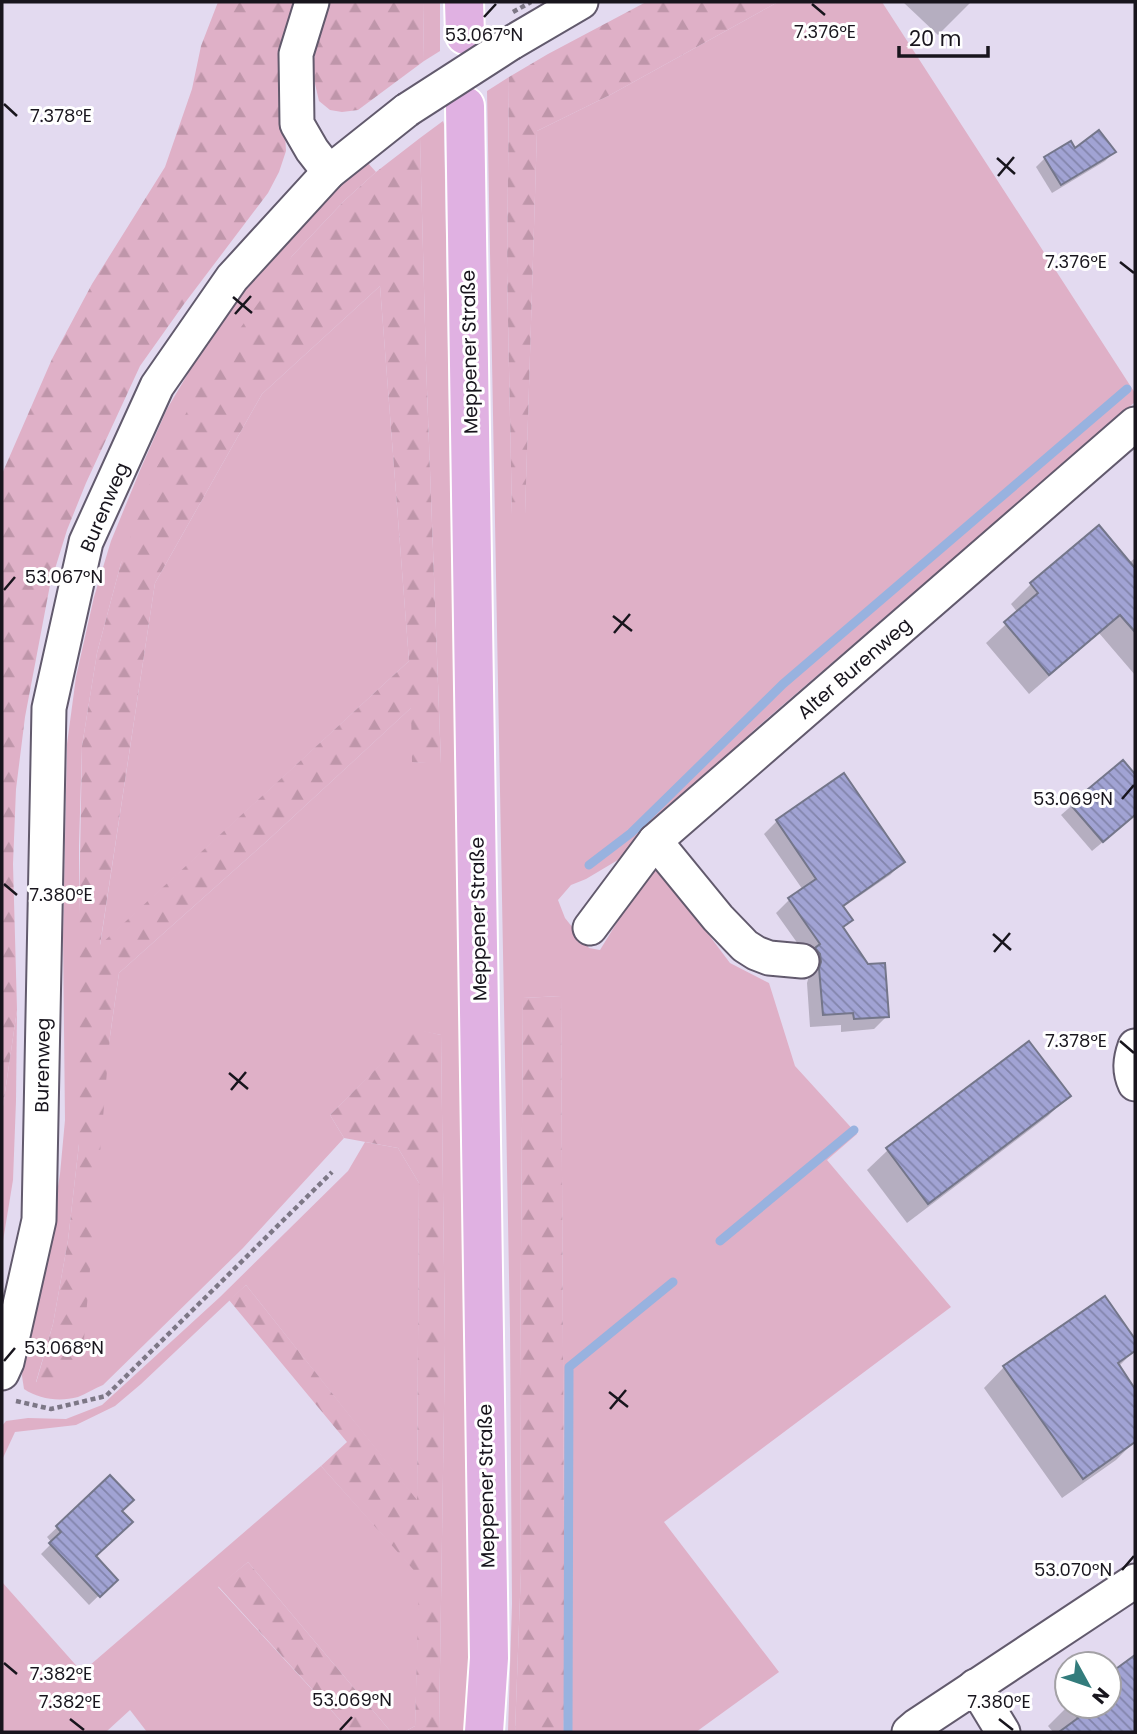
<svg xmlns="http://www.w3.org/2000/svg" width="1137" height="1734" viewBox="0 0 1137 1734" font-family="Poppins,sans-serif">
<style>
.green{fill:#dfb0c7}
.forest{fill:url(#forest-firs);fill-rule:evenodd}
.shadow{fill:#0003}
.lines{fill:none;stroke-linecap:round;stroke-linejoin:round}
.stream{stroke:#98b2df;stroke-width:9}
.building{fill:url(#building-back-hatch);stroke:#74768a;stroke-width:2}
.minor-casing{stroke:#625a6d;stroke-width:37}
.major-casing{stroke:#fff;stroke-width:42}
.path{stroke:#7d7786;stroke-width:4.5;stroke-dasharray:5 3.5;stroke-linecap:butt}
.minor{stroke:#fff;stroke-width:33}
.major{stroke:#e0b1e2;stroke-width:38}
.minor-bridge-casing{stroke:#625a6d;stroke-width:37;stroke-linecap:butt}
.path-bridge{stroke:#7d7786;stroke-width:4.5;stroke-dasharray:5 3.5;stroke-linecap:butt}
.minor-bridge{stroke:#fff;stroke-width:33}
.ticks{fill:none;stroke:#18151d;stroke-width:2.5}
.labels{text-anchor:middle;stroke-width:6;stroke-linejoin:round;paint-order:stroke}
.street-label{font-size:19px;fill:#18151d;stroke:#fff}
.ticks-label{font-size:18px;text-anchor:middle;fill:#18151d;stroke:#fff;stroke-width:6;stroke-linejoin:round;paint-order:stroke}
</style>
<defs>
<pattern id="forest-firs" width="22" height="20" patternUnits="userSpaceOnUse" patternTransform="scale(1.75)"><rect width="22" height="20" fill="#dfb0c7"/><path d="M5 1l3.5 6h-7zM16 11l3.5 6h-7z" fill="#bf96aa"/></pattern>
<pattern id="building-back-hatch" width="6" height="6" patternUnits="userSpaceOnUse" patternTransform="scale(1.75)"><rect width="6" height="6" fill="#a1a3d4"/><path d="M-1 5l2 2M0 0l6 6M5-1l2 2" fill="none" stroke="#8284ab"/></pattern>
</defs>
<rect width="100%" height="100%" fill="#e3daf0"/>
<g class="green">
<path d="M423 2H440V51L424 61Z"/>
<path d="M778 2H882L1135 393V402L754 730 670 819 638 848 586 879 571 885 558 900 565 918 589 948 600 950 651 867 663 874 730 963 769 983 795 1066 857 1134 827 1160 951 1307 664 1522 779 1672 696 1732H563L565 1701 561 996 523 998 520 1381 521 1570 515 1732H508L512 1604 510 1329 487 91 509 77 507 271 512 515 525 514 537 131 610 95Z"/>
<path d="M443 121 444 124 470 1605 469 1682 467 1732H439L445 1343 441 1035 416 1030 330 1115 344 1138 243 1248 103 1385C95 1388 86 1394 78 1397 59 1402 39 1399 24 1389L22 1376 23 1361 50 1237 60 1174 65 1120 63 936 67 744 76 677 94 597 111 541 141 468 167 409 196 360 247 287 288 239 328 198 367 162 376 172 345 200 292 256 121 563 97 653 82 746 79 846V1144L68 1240 53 1324 36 1382 60 1389 119 973 267 841 412 707V762L441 763 426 363 420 138Z"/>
<path d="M380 286 409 661 100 946 155 583 262 394Z"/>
<path d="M17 1010 16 1101 13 1180 2 1247V1113Z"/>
<path d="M365 1142 398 1148 419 1183 417 1501 246 1285 141 1384 115 1406 76 1425 15 1432 2 1460V1426L6 1421 28 1418 66 1419 102 1405 220 1297 348 1171Z"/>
<path d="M321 1466 420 1576 415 1726 404 1732H391L248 1562 218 1587 351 1732H147L130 1710 107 1731 108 1732H2V1582L82 1672Z"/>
</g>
<g class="forest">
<path d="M218 2H300L284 115 286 151 279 172 268 193 184 304 140 366 86 483 67 530 50 585 25 717 16 789 13 864 17 1010 2 1113V474L52 359 92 284 165 167 192 89 201 46Z"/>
<path d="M327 2H423L424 61 358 110 342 112 330 110 319 101 312 71 320 25Z"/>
<path d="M646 2H778L610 95 537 131 525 515H512L507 271 509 77 548 54Z"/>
<path d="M420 138 426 363 441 764 412 762 411 708 267 841 119 973 110 1036 82 1363 60 1390 36 1383 53 1324 68 1240 79 1144V914L82 746 97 653 121 563 155 470 208 373 292 256 345 200 376 172ZM380 286 409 661 100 945 155 583 262 394Z"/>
<path d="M561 996 565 1702 563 1732H515L521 1570 520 1381 523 998Z"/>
<path d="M416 1029 441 1035 445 1343 439 1732H404L415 1726 419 1576 321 1466 347 1442 229 1300 246 1285 417 1500 419 1183 398 1148 344 1138 330 1115Z"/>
<path d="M248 1562 391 1732H351L218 1586Z"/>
</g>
<g class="shadow">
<path d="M903 2H971L938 35Z"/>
<path d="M1074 150 1114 152 1105 161 1052 193 1036 167 1045 158Z"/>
<path d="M1135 558V675L1099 633 1029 694 986 643 1018 613 1011 604 1031 584 1129 563Z"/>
<path d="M1122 762 1135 777V815L1092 851 1061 815Z"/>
<path d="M843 775 903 862 890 875 842 908 850 920 842 929 887 1016 874 1029 841 1032V1025L810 1027 807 983 809 976 808 958 776 913 789 900 803 890 764 834 777 821Z"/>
<path d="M1068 1096 1048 1116 907 1223 867 1170 888 1150Z"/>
<path d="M1105 1298 1135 1342V1350L1118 1367 1135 1392V1435L1134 1436 1135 1441 1116 1460 1062 1498 984 1388 1004 1367Z"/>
<path d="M110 1477 120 1511 94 1557 115 1580 89 1605 41 1554 52 1543 47 1537Z"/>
<path d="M1135 1657V1732H1053L1048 1726 1068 1706H1109V1676Z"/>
</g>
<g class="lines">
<g class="stream">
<path d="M589 865 631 833 783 684 1127 389"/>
<path d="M720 1241 854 1130"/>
<path d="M568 1732 569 1367 673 1282"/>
</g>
</g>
<g class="building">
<path d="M1099 130 1116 152 1061 185 1044 157 1071 141 1075 148Z"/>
<path d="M1099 525 1135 568V632L1120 615 1049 675 1004 622 1038 593 1030 583Z"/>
<path d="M1123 760 1135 774V815L1103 842 1070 804Z"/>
<path d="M844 773 905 862 843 906 853 920 843 927 868 964 885 963 889 1017 854 1019 853 1013 823 1015 819 968 821 962 820 954 815 948 820 944 788 898 816 879 776 820Z"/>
<path d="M1029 1041 1071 1096 928 1204 886 1148Z"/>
<path d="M1105 1296 1135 1339V1351L1118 1363 1135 1389V1442L1083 1479 1003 1366Z"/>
<path d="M110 1475 134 1500 122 1511 133 1522 96 1556 118 1580 100 1597 49 1543 61 1532 56 1526Z"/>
<path d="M1135 1655V1732H1059L1078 1718 1069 1706H1109V1674Z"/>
</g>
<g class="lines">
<defs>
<g id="minor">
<path d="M312 2 296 54 297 124 312 150 329 172"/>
<path d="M511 43 581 2"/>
<path d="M655 841 718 918 745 946 756 953 769 958 802 961"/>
<path d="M590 928 655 841 1135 424"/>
<path d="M1135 1046C1130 1060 1129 1071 1135 1084"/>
<path d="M2 1373 7 1362 39 1220 49 708 86 542 157 386 232 278 329 172 407 110"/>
<path d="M975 1686 1003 1732"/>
<path d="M909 1732 916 1726 1135 1581"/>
</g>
<g id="major">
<path d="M464 2 465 35"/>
<path d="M465 106 489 1658 484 1732"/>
</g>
</defs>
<use href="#minor" class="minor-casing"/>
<use href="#major" class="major-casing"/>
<path class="path" d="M16 1401 51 1409 106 1396 332 1172"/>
<use href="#minor" class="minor"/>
<use href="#major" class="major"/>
<defs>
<path id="minor-bridge" d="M407 110 511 43"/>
</defs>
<use href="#minor-bridge" class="minor-bridge-casing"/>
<path class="path-bridge" d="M513 12 531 2"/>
<use href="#minor-bridge" class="minor-bridge"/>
</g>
<path class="ticks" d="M812 4 825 15M484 17 496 4M4 104 17 116M997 158 1015 174M998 176 1014 157M1120 262 1134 273M233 297 252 313M235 314 251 296M4 590 15 577M613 616 632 631M614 633 630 614M1122 799 1134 785M4 884 17 895M993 934 1011 950M994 952 1010 933M1120 1041 1134 1053M229 1073 248 1089M231 1090 246 1072M4 1361 15 1348M609 1392 628 1407M610 1409 626 1390M1122 1570 1134 1556M4 1663 17 1674M70 1719 84 1730M999 1719 1013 1730M340 1730 352 1717"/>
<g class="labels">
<g class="street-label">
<text transform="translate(469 352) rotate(-91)" y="7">Meppener Straße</text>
<text transform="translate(104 507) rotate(-67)" y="7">Burenweg</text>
<text transform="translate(854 668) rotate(-41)" y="7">Alter Burenweg</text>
<text transform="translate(478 919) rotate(-91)" y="7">Meppener Straße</text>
<text transform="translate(42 1065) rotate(-89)" y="7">Burenweg</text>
<text transform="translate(486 1486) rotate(-91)" y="7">Meppener Straße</text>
</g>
</g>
<g class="ticks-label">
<text x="825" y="38">7.376°E</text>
<text x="484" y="41">53.067°N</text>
<text x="61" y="122">7.378°E</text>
<text x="1076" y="268">7.376°E</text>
<text x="64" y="583">53.067°N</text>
<text x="1073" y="805">53.069°N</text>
<text x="61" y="901">7.380°E</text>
<text x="1076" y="1047">7.378°E</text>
<text x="64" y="1354">53.068°N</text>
<text x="1073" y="1576">53.070°N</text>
<text x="61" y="1680">7.382°E</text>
<text x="352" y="1706">53.069°N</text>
<text x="70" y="1708">7.382°E</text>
<text x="999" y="1708">7.380°E</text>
</g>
<rect width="1137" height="1734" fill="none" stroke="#18151d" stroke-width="7"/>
<g transform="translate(1088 1685) rotate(130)"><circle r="33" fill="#ffffff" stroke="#a3a1a5" stroke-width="2"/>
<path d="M0-5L12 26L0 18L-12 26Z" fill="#337c7c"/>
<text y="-10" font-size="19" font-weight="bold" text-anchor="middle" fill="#18151d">N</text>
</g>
<path d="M899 46v10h89v-10" fill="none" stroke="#18151d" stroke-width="3.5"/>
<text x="909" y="46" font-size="21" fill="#18151d" stroke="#ffffff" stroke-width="5" paint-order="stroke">20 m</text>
</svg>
